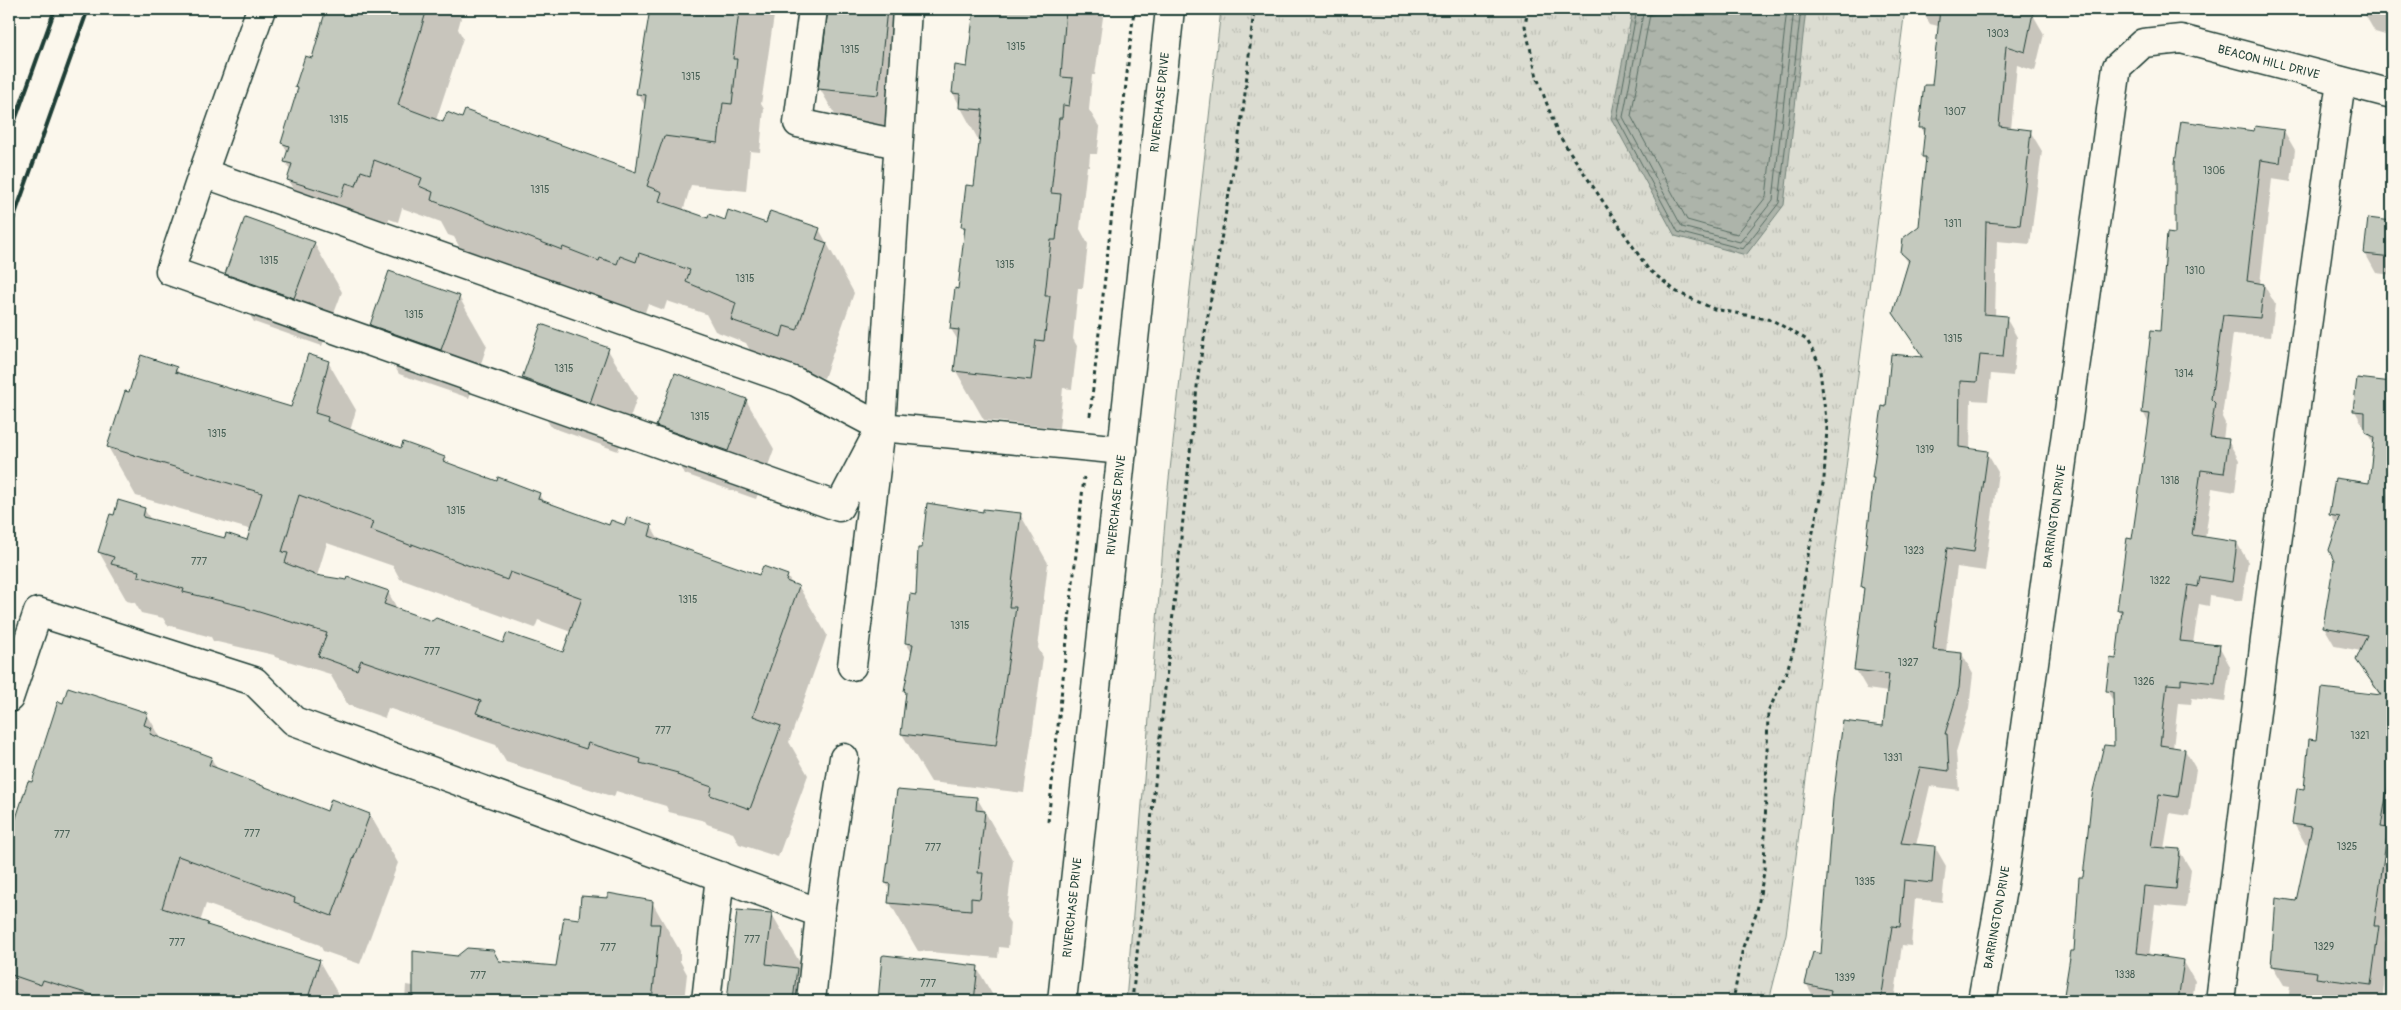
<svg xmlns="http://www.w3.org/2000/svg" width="2401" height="1010" viewBox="0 0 2401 1010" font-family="Pangolin,sans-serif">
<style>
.grass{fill:url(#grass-tufts);stroke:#7d8c82}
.water{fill:url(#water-ripples);stroke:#74847b}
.shadow{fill:#0003;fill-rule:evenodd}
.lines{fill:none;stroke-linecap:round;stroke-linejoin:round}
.shore{stroke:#586d63;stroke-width:1}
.building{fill:#c4c9be;stroke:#1f3d34;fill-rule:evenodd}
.minor-casing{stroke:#1f3d34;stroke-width:31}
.path{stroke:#1f3d34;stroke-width:3;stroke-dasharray:4 4;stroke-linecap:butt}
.minor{stroke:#fbf7ec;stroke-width:28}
.rail{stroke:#1f3d34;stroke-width:4}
.labels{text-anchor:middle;stroke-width:5;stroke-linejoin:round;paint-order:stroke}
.number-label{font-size:10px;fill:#486056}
.street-label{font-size:12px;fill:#1f3d34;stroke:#fbf7ec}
</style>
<defs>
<pattern id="grass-tufts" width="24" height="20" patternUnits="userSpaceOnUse" patternTransform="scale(1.25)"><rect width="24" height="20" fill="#dbdcd1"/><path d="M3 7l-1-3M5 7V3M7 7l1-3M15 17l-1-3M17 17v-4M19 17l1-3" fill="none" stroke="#bcbeb4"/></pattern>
<pattern id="water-ripples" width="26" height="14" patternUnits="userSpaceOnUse" patternTransform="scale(1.25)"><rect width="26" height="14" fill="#adb4aa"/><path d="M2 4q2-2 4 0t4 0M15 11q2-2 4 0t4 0" fill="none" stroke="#8c948b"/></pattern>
</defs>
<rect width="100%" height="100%" fill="#fbf7ec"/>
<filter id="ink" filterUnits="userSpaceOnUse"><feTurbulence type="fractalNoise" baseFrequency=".02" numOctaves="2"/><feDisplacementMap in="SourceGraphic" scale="10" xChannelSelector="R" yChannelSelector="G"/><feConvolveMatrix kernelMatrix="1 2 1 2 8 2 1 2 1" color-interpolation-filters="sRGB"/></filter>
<g filter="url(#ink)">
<path class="grass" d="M1221 9H1905L1786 934 1769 1001H1126L1167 497Z"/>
<path class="water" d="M1633 9H1806L1784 205 1746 255 1675 236 1611 118Z"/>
<g class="shadow">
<path d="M328 9H456L461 18 458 29 463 38 436 120 637 174 645 106 638 93 651 9H775L761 104 764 109 760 152 750 151 746 191 691 185 683 211 708 220 819 229 854 293 824 378 812 374 809 385 760 369 746 343 715 331 706 314 667 301 664 310 648 304 645 312 627 306V309L590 298 460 248 454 237 448 235 441 222 402 208 398 222 389 219 384 234 369 245 317 229 288 180 291 172 285 161 288 153 282 143 299 90 297 87 313 60Z"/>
<path d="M829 9H919L905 144 848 137 820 89Z"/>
<path d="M975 9H1112L1111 11 1104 10 1095 75H1092L1089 110 1100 128 1097 154H1090L1089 166H1087L1080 229 1088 244 1083 288H1078L1073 339 1077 346 1072 389 1063 388 1059 428 984 420 956 371 959 342 951 329 959 290 966 233 962 227 975 188 980 143 953 93 956 67 969 68Z"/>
<path d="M1921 9H2025L2024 12 2033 15 2044 34 2035 71 2017 65 2011 129 2030 131 2042 151 2030 244 1997 241 1995 316 2006 318 2017 337 2013 376 1991 374 1988 401 1971 400 1970 450 1987 453 1998 472 1985 571 1957 567 1947 642 1946 652 1962 654 1973 674 1969 708 1956 752 1959 790 1930 786 1916 845 1935 847 1946 866 1942 902 1915 899 1911 946 1902 945 1894 1001H1816L1806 983 1822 955 1884 728 1888 692 1867 689 1856 670 1865 593 1862 587 1875 480 1873 477 1887 408 1923 358 1894 313 1909 264 1902 253 1920 227 1926 162 1923 157 1926 136 1921 127 1933 87 1938 26 1930 24Z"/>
<path d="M2289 9H2304L2302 13Z"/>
<path d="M2365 9H2392V37L2375 32 2364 13Z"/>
<path d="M2284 131 2295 150 2291 182 2272 179 2260 284 2264 285 2275 304 2271 337 2233 334 2222 417 2225 423 2223 440 2228 441 2239 460 2235 492 2212 488 2205 539 2237 543 2248 562 2242 601 2210 596 2209 606 2199 604 2193 644 2219 646 2230 666 2225 702 2192 698 2191 704 2178 703 2173 748 2185 750 2196 769 2189 816 2170 813 2164 849 2179 850 2191 870 2186 908 2155 905 2149 956 2184 962 2195 981 2192 1001H2065L2072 952 2076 953 2084 879 2115 748 2114 702 2107 691 2117 660 2123 618 2118 609 2133 540 2149 424 2143 412 2161 333 2176 235 2255 132Z"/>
<path d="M2392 192V275L2376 273 2365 253 2388 222Z"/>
<path d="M314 243 342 292 322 346 254 322 226 274Z"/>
<path d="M459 297 487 346 469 398 399 374 371 325Z"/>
<path d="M541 326 608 350 637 398 618 451 551 427 523 378Z"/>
<path d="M328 362 356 410 350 431 402 450 444 458 448 464 498 482 539 494 544 503 610 526H651L660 541 760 576H787L792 584 799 587 827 635 789 742 808 775 778 857 739 844 733 833 707 824 705 821 669 812 666 806 616 791 614 797 506 762 496 745 388 708 385 718 348 705 330 674 275 657 274 655 213 641 211 637 167 625 163 618 141 613 135 603 127 601 99 552 115 517 144 509 151 520 226 539 248 542 252 530 136 496 108 447 130 394 176 368 180 375 292 409ZM327 543 393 566 400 579 535 628 538 620 571 632 563 653 504 645 398 610 388 592 317 576Z"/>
<path d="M2392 375V892L2385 940 2389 947 2382 1001H2288L2290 986 2284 985 2272 965 2297 902 2310 844 2305 843 2294 824 2305 791 2317 741 2380 696 2357 660 2361 651 2335 646 2324 627 2336 561 2338 528 2331 515 2370 484 2374 445 2355 411 2391 383Z"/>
<path d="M746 400 774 449 756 499 685 474 657 426Z"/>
<path d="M984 514H1020L1048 563 1038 648 1043 657 1024 793 931 782 902 734 912 653 906 643 917 596 923 550Z"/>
<path d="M64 704 147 714 162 740 211 758 218 770 328 813 370 815 398 863 360 964 323 951 320 945 206 904 200 922 209 926 319 961 342 1001H9V841L29 782 32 784Z"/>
<path d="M977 798 1013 861 1006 917 1010 923 1008 948 999 947 998 958 918 951 890 903 891 891 886 883Z"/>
<path d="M652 902 680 951V961L687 974 684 1001H405L406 985 414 986 499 962 557 968 580 920Z"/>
<path d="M738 911 772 914 800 963 799 973 815 1001H728Z"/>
<path d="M883 958 977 968 996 1001H879Z"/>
</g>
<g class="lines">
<g class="shore">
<path d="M1637 9 1617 118 1678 232 1743 249 1779 203 1801 9"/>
<path d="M1644 9 1623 117 1682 227 1740 242 1773 200 1794 9"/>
<path d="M1651 9 1631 116 1687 220 1737 234 1766 197 1787 9"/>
</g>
</g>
<g class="building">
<path d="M326 9H427L398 105 443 122 447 112 462 118 465 110 636 172 646 95 636 94 650 9H734L739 11 733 59H737L732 104 723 103 718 143 664 136 647 186 662 192 659 201 708 218 709 214 725 220 728 210 766 223 770 211 820 228 816 239 827 243 797 330 784 326 781 337 731 320 736 303 686 282 690 270 639 253 636 262 620 256 617 264 600 258 599 261 563 247 562 250 431 200 433 192 419 186 422 178 374 160 370 174 361 171 356 186 346 183 341 197 287 180 292 164 284 162 289 146 281 143 298 88 295 87 305 56 312 58Z"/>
<path d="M828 9H887L878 95 818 89Z"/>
<path d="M974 9H1066L1061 77 1073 78 1069 106 1063 105 1062 118H1059L1051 193 1061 194 1056 240H1051L1045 296H1050L1044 341 1036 340 1031 380 954 371 959 330 950 329 955 288 958 289 965 227H961L966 185 974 186 983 110 959 108 960 94 952 93 955 65 967 67Z"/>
<path d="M1940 9H2017L2033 13 2025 52 2006 46 1999 126 2031 130 2027 169 2020 225 1986 222 1984 314 2007 316 2003 357 1980 355 1977 382 1960 381 1959 447 1988 451 1974 552 1947 548 1936 622 1933 650 1962 653 1959 688 1945 734H1947L1949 771 1920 767 1901 843 1935 846 1932 883 1904 880 1900 927 1892 926 1881 1001H1829L1831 990 1805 984 1813 952 1821 954 1833 799 1843 721 1883 726 1889 674 1854 670 1864 588 1861 587 1874 478H1872L1882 406 1886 407 1891 354 1923 357 1893 313 1909 260 1901 253 1903 238 1919 226 1926 157H1922L1925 128H1919L1924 85H1932Z"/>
<path d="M2181 121 2254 131 2255 126 2284 130 2280 163 2261 160 2247 281 2264 284 2260 318 2223 315 2211 399 2215 403 2210 437 2229 439 2224 473 2201 470 2192 535 2237 542 2232 582 2200 577 2198 587 2188 585 2180 641 2220 645 2215 683 2181 679V685L2167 684 2160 745 2185 749 2178 797 2159 794 2151 847 2180 849 2176 889 2144 886 2137 953 2184 960 2178 1001H2063L2071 951H2074L2079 877H2083L2092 795 2104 745 2114 746 2113 692 2106 691 2110 658 2116 659 2122 610H2117L2127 538 2132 539 2150 414 2142 413 2151 330 2160 331 2167 233 2175 234V163Z"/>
<path d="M245 217 315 242 294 298 225 274Z"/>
<path d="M2368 218 2392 221V257L2364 254Z"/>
<path d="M389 271 460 296 441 350 370 325Z"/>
<path d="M541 324 609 348 590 403 522 378Z"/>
<path d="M308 354 329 361 315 413 328 417 327 421 401 448 403 442 445 457 443 461 497 481 498 477 540 493 538 499 609 525 611 520 625 525 627 517 652 525 649 536 759 575 763 566 788 575 786 581 799 586 753 716 781 726 750 809 710 795 712 787 677 775 678 773 640 763 641 759 588 743 586 749 476 713 481 701 361 660 357 670 318 656 327 633 246 608V607L183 592 184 589 138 576 139 571 111 564 114 557 98 552 110 514 114 515 118 500 145 508 143 517 225 538 226 533 247 540 262 493 107 447 125 391 129 392 141 355 177 367 175 372 291 407ZM299 495 373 522 370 530 412 546V544L507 580 510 572 582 598 563 652 507 633 503 643 436 618 432 621 384 604 389 591 348 577 347 580 315 575 285 563 288 553 282 552Z"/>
<path d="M675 373 747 399 728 451 656 426Z"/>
<path d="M2357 378 2392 382V779H2389L2381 827 2388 828 2374 926H2379L2371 985 2316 978 2317 972 2271 966 2276 898 2296 901 2312 827 2292 824 2297 788 2304 789 2309 739 2316 740 2322 688 2381 695 2356 660 2367 635 2323 627 2334 561 2329 550 2340 517 2329 515 2335 478 2369 483 2374 437 2365 432V412L2353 411Z"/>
<path d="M927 503 983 512V509L1021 513 1009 607H1016L996 745 901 734 906 692 904 691 913 644 905 643 910 594 916 595 918 548H922Z"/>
<path d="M68 687 148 713 144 725 152 728 150 734 212 757 209 765 327 811 331 799 370 814 332 916 294 902 295 898 178 856 162 908 208 923 207 925 320 960 307 1001H112L43 980 41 985 9 974V840L28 781 32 782 58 701 63 703Z"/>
<path d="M897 790 977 797 976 810 985 811 978 873H983L980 899 971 898V910L888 903 890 884 885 883Z"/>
<path d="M608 893 653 901 651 924H660L652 1001H413V951L457 956 467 948 493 950 499 961 556 966 564 917 579 919 581 896 608 898Z"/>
<path d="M737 910 772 913 766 964 797 968 793 1001H727Z"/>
<path d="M884 955 978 966 974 1001H878L882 956Z"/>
</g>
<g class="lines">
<defs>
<g id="minor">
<path d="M813 9 798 123 898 144"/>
<path d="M203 173 261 9"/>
<path d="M881 427 839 507 170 271 203 173 796 382 881 427 1123 450"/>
<path d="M852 666 881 427 907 9"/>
<path d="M9 698 38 612 254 681 294 721 820 913"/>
<path d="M706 1001 720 876"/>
<path d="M811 1001 820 913 844 758"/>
<path id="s1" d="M1062 1001 1170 9"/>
<path id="s2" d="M1982 1001 2004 878 2117 67 2143 43 2181 39 2392 94"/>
<path d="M2220 1001 2277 543 2341 81"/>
</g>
</defs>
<use href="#minor" class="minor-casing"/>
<g class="path">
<path d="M1528 9 1525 26 1537 77 1558 134 1648 269 1677 292 1714 309 1772 320 1807 340 1819 363 1827 427 1824 479 1805 570 1800 628 1786 674 1768 712 1764 872 1757 911 1743 947 1733 1001"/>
<path d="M1090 416 1134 9"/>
<path d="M1048 822 1084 477"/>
<path d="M1132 1001 1199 368 1243 112 1254 9"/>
</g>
<use href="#minor" class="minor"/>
<g class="rail">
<path d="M9 137 55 9"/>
<path d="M9 231 88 9"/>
</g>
</g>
</g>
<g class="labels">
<g class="number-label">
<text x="1998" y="37">1303</text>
<text x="1016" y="50">1315</text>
<text x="850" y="53">1315</text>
<text x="691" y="80">1315</text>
<text x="1955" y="115">1307</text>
<text x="339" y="123">1315</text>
<text x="2214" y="174">1306</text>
<text x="540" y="193">1315</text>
<text x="1953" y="227">1311</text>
<text x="269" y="264">1315</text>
<text x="1005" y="268">1315</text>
<text x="2195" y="274">1310</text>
<text x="745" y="282">1315</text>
<text x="414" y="318">1315</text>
<text x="1953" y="342">1315</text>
<text x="564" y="372">1315</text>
<text x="2184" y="377">1314</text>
<text x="700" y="420">1315</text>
<text x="217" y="437">1315</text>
<text x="1925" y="453">1319</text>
<text x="2170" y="484">1318</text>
<text x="456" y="514">1315</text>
<text x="1914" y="554">1323</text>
<text x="199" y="565">777</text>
<text x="2160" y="584">1322</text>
<text x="688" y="603">1315</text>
<text x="960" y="629">1315</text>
<text x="432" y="655">777</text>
<text x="1908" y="666">1327</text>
<text x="2144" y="685">1326</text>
<text x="663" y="734">777</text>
<text x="2360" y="739">1321</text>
<text x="1893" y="761">1331</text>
<text x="252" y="837">777</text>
<text x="62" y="838">777</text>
<text x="2347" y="850">1325</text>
<text x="933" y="851">777</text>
<text x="1865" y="885">1335</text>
<text x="752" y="943">777</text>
<text x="177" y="946">777</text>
<text x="2324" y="950">1329</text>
<text x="608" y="951">777</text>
<text x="2125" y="978">1338</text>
<text x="478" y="979">777</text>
<text x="1845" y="981">1339</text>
<text x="928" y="987">777</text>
</g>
<g class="street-label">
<text dy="4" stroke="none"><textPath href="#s2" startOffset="1108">BEACON HILL DRIVE</textPath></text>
<text dy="4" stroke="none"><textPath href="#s1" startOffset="904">RIVERCHASE DRIVE</textPath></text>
<text dy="4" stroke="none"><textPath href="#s1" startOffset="499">RIVERCHASE DRIVE</textPath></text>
<text dy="4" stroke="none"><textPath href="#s2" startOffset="490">BARRINGTON DRIVE</textPath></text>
<text dy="4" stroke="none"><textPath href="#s1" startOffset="94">RIVERCHASE DRIVE</textPath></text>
<text dy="4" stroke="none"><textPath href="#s2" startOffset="85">BARRINGTON DRIVE</textPath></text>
</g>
</g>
<rect width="2401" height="1010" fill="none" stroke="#fbf7ec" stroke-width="30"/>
<rect x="15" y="15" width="2371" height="980" fill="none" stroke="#1f3d34" stroke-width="2" filter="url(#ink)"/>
</svg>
